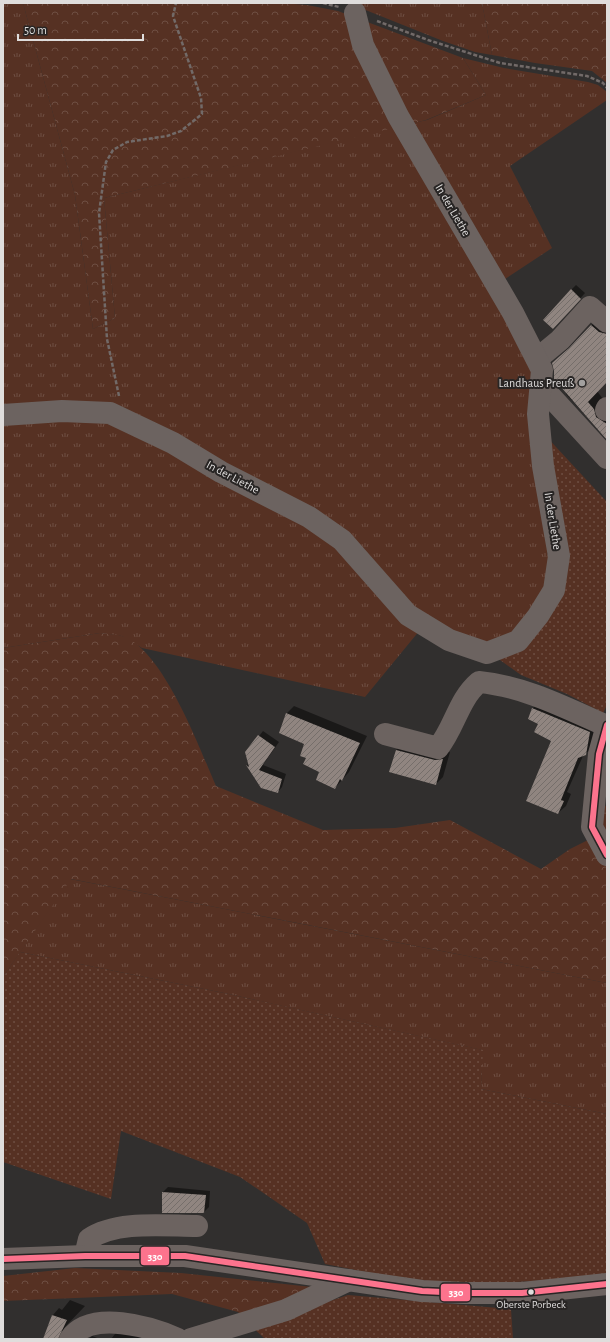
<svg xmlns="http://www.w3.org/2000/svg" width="610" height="1342" viewBox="0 0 610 1342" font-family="'Alegreya Sans',sans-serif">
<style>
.grass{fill:url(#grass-tufts)}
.forest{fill:url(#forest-crowns)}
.park{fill:url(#park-dots)}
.shadow{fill:#0007}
.building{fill:url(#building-hatch)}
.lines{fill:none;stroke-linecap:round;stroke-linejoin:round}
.path{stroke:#726a68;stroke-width:2.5;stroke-dasharray:4 2;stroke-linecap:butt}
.minor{stroke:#6c6360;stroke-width:22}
.bus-1-casing{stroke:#282524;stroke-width:9}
.bus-1{stroke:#fc738d;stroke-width:6}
.poi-dot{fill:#a2a09f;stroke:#282524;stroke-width:1.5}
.bus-dot{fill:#dfdddc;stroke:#282524;stroke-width:1.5}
.labels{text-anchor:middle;stroke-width:4;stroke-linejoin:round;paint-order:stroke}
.bus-label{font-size:11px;fill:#dfdddc;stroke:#282524}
.street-label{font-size:12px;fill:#dfdddc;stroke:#282524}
.poi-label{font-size:12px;fill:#dfdddc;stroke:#282524;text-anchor:end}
.line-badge{stroke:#282524;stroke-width:1.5}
.badge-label{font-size:11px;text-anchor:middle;font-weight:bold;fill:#fff}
</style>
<defs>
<pattern id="grass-tufts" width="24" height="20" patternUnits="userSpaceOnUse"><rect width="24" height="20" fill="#563123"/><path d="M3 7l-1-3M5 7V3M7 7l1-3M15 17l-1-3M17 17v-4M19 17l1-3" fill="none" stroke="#6e4e42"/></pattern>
<pattern id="forest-crowns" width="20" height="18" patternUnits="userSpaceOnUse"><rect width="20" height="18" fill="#563123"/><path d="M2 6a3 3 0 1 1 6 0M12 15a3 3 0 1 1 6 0" fill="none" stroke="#6e4e42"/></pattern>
<pattern id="park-dots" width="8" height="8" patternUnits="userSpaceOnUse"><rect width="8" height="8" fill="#563123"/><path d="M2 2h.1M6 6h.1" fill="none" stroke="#6e4e42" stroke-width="1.8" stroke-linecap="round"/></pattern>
<pattern id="building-hatch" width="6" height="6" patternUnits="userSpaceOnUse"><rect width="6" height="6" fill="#908580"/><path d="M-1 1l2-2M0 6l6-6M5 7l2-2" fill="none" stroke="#756e6a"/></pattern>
</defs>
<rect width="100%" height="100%" fill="#312f2e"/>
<g class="grass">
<path d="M3 3H23L75 195 93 329 115 318 104 198 398 126 538 371 539 469 551 587 515 637 482 648 413 614 368 561 134 419 3 412Z"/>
<path d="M348 3H482L492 55 475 52 443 41Z"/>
<path d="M463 58 504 68 588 82 598 85 607 92V100L510 166 552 248 499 283 408 124 427 120 486 95Z"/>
<path d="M109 419 308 522 420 630 365 697 142 648 122 636 100 633 3 648V420Z"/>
<path d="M70 879 607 983V1114L481 1089 482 1050 224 993 20 952Z"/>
</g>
<g class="forest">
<path d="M23 3H281L307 5 338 11 463 58 486 95 426 120 104 198 115 318 93 329 75 195Z"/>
<path d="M482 3H607V83L592 71 535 63 492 55Z"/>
<path d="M100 633C107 634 115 634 122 636 163 649 199 747 216 786L323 830 395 828 450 820 541 869 570 849 588 840 604 805 607 807V983L71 879 3 977V648Z"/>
<path d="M75 1268 181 1273 312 1287 244 1318 238 1312 172 1294 3 1301V1276Z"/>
</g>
<g class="park">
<path d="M544 434 607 502V705L603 713 567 694 521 675 493 655 557 593Z"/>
<path d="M20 952 224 993 483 1050 481 1089 607 1114V1274C545 1281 481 1287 418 1280 387 1277 356 1270 325 1264L307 1223 240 1177 121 1131 111 1199 3 1162V977Z"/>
<path d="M348 1295 511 1309 513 1339H263L264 1338 252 1327Z"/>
</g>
<g class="shadow">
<path d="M576 285 585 293 558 323 571 290Z"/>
<path d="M601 316 607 320V381L597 391 603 399 607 409V438L566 394 568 392 553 363Z"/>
<path d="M540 701 597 725 593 747 583 756 567 792 571 794 566 806 558 813 553 740 539 723 529 718 533 708Z"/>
<path d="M294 706 367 736 349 772 335 788 307 757 306 743 280 733 287 713Z"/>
<path d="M263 731 279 742 263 765 286 774 282 787 278 792 262 788 247 765 249 763 246 753Z"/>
<path d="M404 743 443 753 450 752 443 777 436 784 396 750Z"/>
<path d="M168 1187 210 1191 209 1207 204 1212 163 1192Z"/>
<path d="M70 1300 85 1306 65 1327 64 1335 67 1339H44L53 1315 59 1308 62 1310Z"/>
<path d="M119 1329 147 1339H111Z"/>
<path d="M92 1336 100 1339H88Z"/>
</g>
<g class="building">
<path d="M571 289 581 299 553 329 543 320Z"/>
<path d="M591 325 599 332 607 334V382L588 402 594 409 596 417 607 424V440L554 379V371L552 363 569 348Z"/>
<path d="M532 708 590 732 586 755 578 758 561 800 564 801 558 814 526 801 551 741 534 732 538 724 528 719Z"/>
<path d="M286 713 360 743 342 781 340 779 335 789 316 780 319 772 303 764 306 758 300 756 304 744 279 733Z"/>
<path d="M258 735 275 747 259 770 282 779 278 793 261 788 246 765 249 767 245 752Z"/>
<path d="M396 750 435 760 443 759 436 785 389 772Z"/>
<path d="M162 1192 206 1195 204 1213H162Z"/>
<path d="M52 1315 67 1320 58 1339H43Z"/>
</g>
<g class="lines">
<g class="path">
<path d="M323 3 339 7"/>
<path d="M377 21 428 40 500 63 587 76 603 83 607 88"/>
<path d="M119 396 107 339 99 213 106 162 113 150 127 142 167 136 181 131 202 114 201 98 173 16 176 3"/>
</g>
<g class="minor">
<path d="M537 359 560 340 590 307 607 322"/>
<path d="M541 386 607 458"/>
<path d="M606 410 607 408"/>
<path d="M3 415 62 411 110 413 173 443 221 472 309 517 342 540 408 615 449 640 487 653 518 641 538 616 554 590 559 556 543 466 538 414 542 370 513 313 398 116 363 45 355 13"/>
<path d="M607 725 599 754 592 827 607 855"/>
<path d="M385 734 438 748C455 727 458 700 479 682 524 686 566 708 607 726"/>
<path d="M85 1256 89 1239C117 1220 165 1226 197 1226"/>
<path d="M3 1259 85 1256H185L422 1291 464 1293H522L607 1284"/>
<path d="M70 1339C91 1309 151 1327 178 1339"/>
<path d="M191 1339 286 1310 349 1280"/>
</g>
<defs>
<g id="bus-1">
<path d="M607 725 599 754 592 827 607 855"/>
<path d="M3 1259 85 1256H185L422 1291 464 1293H522L607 1284"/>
</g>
</defs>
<use href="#bus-1" class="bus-1-casing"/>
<use href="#bus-1" class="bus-1"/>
</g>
<circle class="poi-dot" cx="582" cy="383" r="4"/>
<circle class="bus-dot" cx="531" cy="1292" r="3.5"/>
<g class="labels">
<g class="bus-label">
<text x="531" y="1308">Oberste Porbeck</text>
</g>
<g class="street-label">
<text transform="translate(453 210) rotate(60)" y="4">In der Liethe</text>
<text transform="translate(233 477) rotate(28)" y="4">In der Liethe</text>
<text transform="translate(553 521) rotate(81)" y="4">In der Liethe</text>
</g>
<g class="poi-label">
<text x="574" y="387">Landhaus Preuß</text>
</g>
</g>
<g class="line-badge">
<rect x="140" y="1246" width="30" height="20" rx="4" fill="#fc738d"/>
<rect x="440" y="1283" width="31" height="19" rx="4" fill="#fc738d"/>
</g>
<g class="badge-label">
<text x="155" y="1260">330</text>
<text x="456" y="1296">330</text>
</g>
<rect width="610" height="1342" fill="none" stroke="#dfdddc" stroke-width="8"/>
<path d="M18 34v6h125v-6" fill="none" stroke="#dfdddc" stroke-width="2"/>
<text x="24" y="34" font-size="12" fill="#dfdddc" stroke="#282524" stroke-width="3" paint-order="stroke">50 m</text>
</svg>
